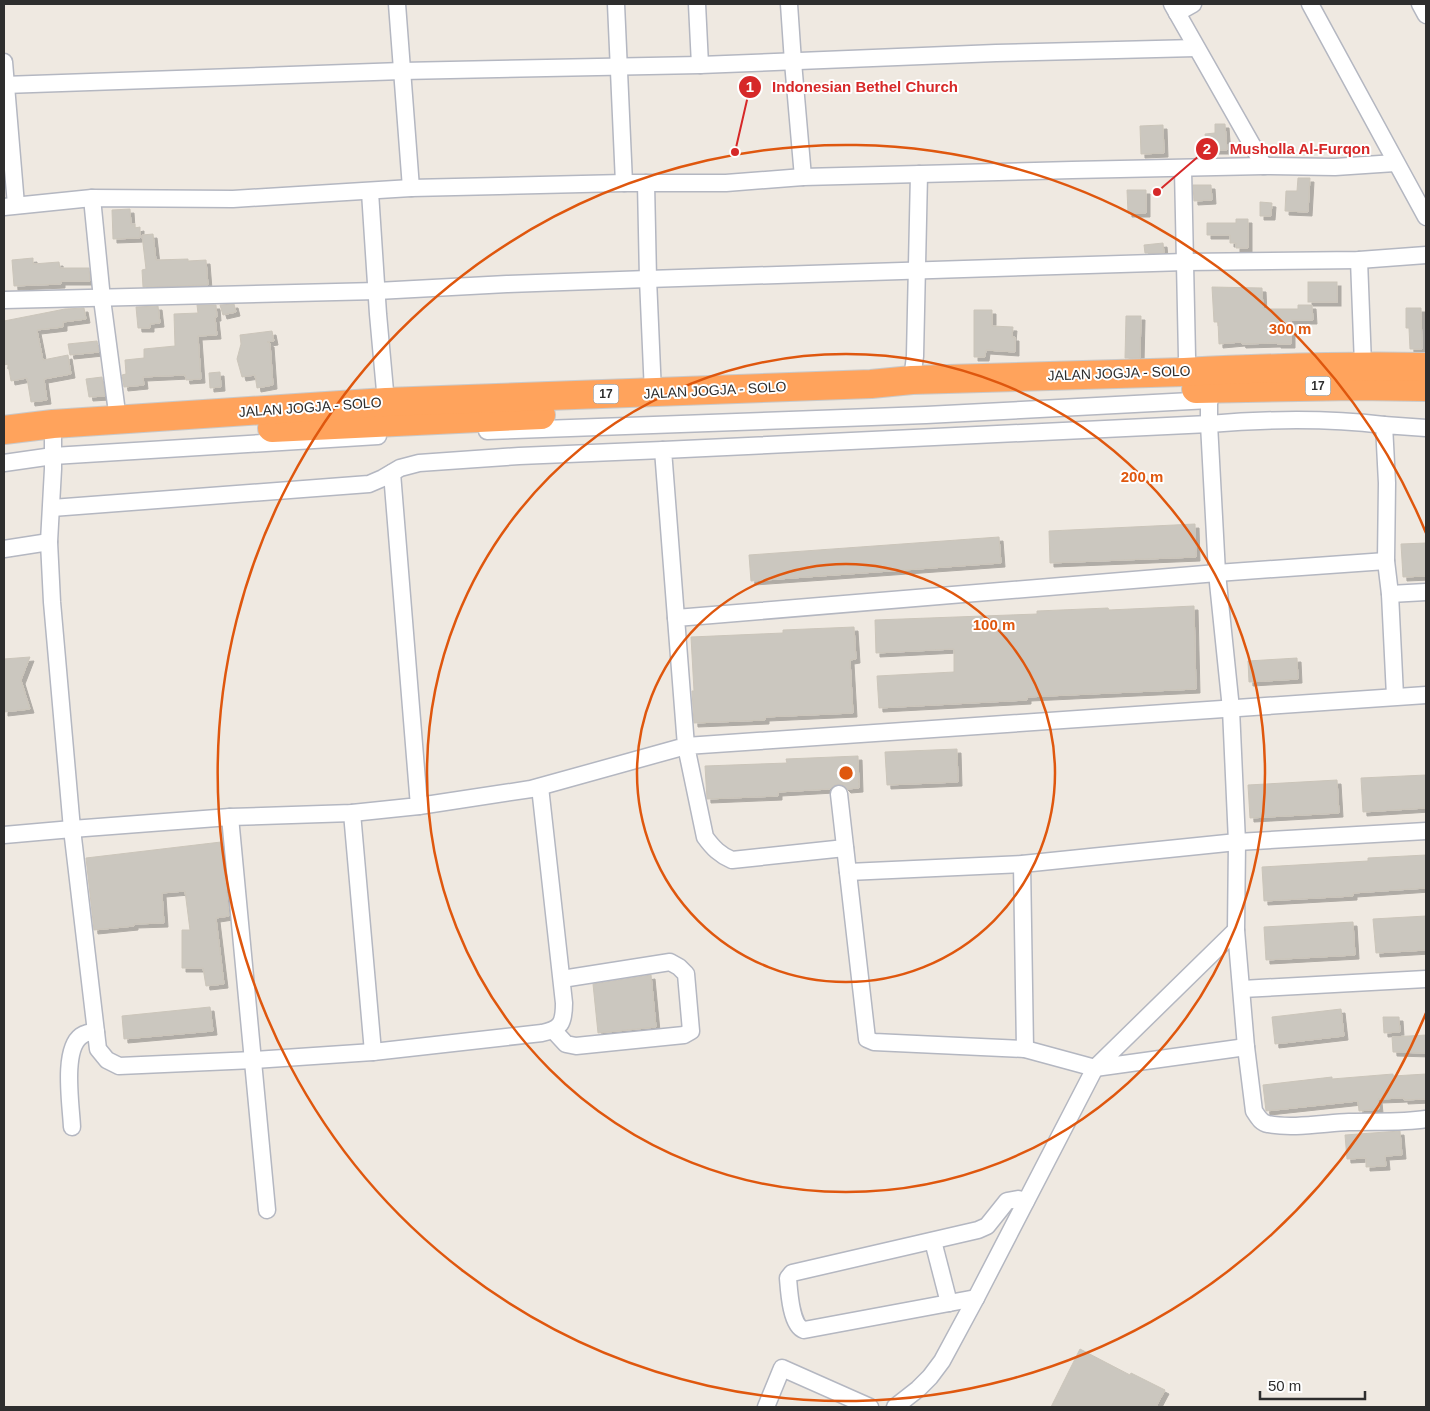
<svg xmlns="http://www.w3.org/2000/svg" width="1430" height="1411" viewBox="0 0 1430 1411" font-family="Helvetica,sans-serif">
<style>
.building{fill:#cbc7bf;stroke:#cbc5ba;filter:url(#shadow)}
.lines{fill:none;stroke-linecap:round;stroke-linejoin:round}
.street-casing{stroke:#b4b7c1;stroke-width:19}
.highway-casing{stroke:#c9c9c9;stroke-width:30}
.street{stroke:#fff;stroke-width:16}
.highway{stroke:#ffa35c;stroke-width:28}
.ring{fill:none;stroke:#df570e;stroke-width:2.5}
.labels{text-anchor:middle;stroke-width:4;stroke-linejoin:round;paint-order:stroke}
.shield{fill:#fff;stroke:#6d6d6d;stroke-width:1}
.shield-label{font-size:12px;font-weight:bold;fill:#2e2e2e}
.street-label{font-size:14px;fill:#2e2e2e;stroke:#fff}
.centre{fill:#df570e;stroke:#fff;stroke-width:2.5}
.ring-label{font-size:15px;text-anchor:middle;font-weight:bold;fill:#df570e;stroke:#fff;stroke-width:4;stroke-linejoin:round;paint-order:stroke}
.leader{fill:none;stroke:#d62828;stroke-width:2}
.callout-dot{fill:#d62828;stroke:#fff;stroke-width:2}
.mark-label{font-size:15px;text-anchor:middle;font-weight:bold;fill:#fff}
.callout-label{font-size:15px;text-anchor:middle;font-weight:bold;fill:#d62828;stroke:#fff;stroke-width:4;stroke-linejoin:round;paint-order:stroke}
</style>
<defs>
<filter id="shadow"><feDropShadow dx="4" dy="4" stdDeviation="0" flood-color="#0004"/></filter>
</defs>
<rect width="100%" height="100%" fill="#efe9e1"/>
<g class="building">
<path d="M1215 124H1225L1227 150H1207L1205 134 1215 133Z"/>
<path d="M1163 125 1164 153 1141 154 1140 126Z"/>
<path d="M1298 178H1310L1308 212 1285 211 1286 191H1297Z"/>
<path d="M1193 185H1211L1212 200 1194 201Z"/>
<path d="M1127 190H1146V213H1128Z"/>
<path d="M1260 202 1272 203 1271 216H1260Z"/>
<path d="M130 209 131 224H135V228L140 227V238L113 239 112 210Z"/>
<path d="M1236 219H1248V248H1236V243H1230V235H1207V223H1236Z"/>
<path d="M153 234 156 260 188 259V261L206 260 208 285 143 287 142 270 146 269 142 235Z"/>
<path d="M1163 243 1164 253H1145L1144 245Z"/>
<path d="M33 258V264L59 262 60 268H89L90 281H61V284L14 286 12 260Z"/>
<rect x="1308" y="282" width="29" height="20"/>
<path d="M1212 287 1262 288 1263 309H1298V305H1312L1313 320H1291V344H1277V343L1242 344 1241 342 1219 344 1218 322H1214Z"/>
<path d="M234 304 236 312 223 315 220 305Z"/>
<path d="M197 305H216L217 317H215L217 335 198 336 201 379 186 380 185 375 143 377 144 385 124 387 122 375 126 374 125 360 144 358V349L175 346 174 314 198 313Z"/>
<path d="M158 306 160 323 150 324V328H138L136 307Z"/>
<path d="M84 308 86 319 63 322V327L37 330 43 360 68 355 71 374 44 379 47 400 31 402 27 378 11 381 8 364 4 365V321L65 309Z"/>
<path d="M1406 308H1421L1422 349H1410L1409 328H1406Z"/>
<path d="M974 310H992V326L1013 327 1012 337H1015V352L986 350 985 357H974Z"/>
<path d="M1126 316H1141L1140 358H1125Z"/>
<path d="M272 331 274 341 267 342 270 343 273 385 257 388 255 375 242 377 237 359 241 344 240 335Z"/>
<path d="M97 341 99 352 70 355 68 344Z"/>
<path d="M220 372 221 387 210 388 209 373Z"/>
<path d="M102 377 105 396 89 397 86 379Z"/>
<path d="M1195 524 1196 557 1050 563 1049 531Z"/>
<path d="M999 537 1001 563 751 581 749 555Z"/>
<path d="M1426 543V576L1403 577 1401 544Z"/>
<path d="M1194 606 1196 689 1027 697V700L879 708 877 676 954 672V649L876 653 875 620 1037 614V611L1108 608 1109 610Z"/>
<path d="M854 627 856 659 850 660 853 713 765 717V720L694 723 692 691H694L691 637 783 633V630Z"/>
<path d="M30 657 21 680 30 709 4 712V659Z"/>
<path d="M1297 658 1298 679 1249 682 1248 661Z"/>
<path d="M957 749 958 782 887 785 885 752Z"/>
<path d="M858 756 859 788 847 789 843 785 838 784 833 786 830 789 778 792V796L707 799 705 766 787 763 786 759Z"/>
<path d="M1426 775V808L1363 812 1361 778Z"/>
<path d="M1337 780 1339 813 1250 818 1248 785Z"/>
<path d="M221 842 229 916 216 918 224 984 206 986 203 968H182V930H190L185 891 162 893 164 923 134 924V926L94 930 86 858Z"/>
<path d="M1426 855V888L1353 893V896L1264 901 1262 867 1368 861V858Z"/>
<path d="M1426 916V950L1376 953 1373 919Z"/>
<path d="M1353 922 1355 955 1266 960 1264 927Z"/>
<path d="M651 975 656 1027 598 1033 593 984Z"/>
<path d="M210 1007 213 1031 124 1039 122 1016Z"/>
<path d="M1341 1009 1344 1036 1275 1044 1272 1017Z"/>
<path d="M1383 1017H1399L1400 1032 1384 1033Z"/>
<path d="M1426 1035V1053L1393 1052 1392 1037Z"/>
<path d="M1393 1074V1076L1426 1074V1099L1404 1100V1098L1378 1099 1379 1109 1359 1111 1358 1101 1266 1111 1263 1085 1332 1077V1079Z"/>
<path d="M1400 1131 1402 1155 1385 1156 1386 1166 1366 1167V1158L1347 1159 1345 1135Z"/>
<path d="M1080 1349 1130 1375 1131 1373 1165 1390 1156 1407H1051Z"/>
</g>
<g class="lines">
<defs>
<g id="street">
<path d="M397 4 411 188"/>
<path d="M616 4 624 183"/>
<path d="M697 4 700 65"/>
<path d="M789 4 793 62 803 177"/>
<path d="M1172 4 1264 166"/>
<path d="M1310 4 1426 217"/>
<path d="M1420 4 1426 15"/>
<path d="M1177 13 1193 4"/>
<path d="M4 62 16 205"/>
<path d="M4 85 402 71 700 65 996 53 1196 48"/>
<path d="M1183 169 1187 357 1185 372"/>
<path d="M646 183 648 279 653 393"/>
<path d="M370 192 378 314 386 402"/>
<path d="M92 198 102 299 118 420"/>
<path d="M4 207 92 198 233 199 411 188 624 183H726L803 177 1072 170 1264 166 1335 167 1395 163"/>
<path d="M1359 260 1363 365"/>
<path d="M4 300 377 291 507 284 648 279 1185 262 1359 260 1426 255"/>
<path d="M912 380 915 356 919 174"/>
<path d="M1209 389V424L1217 573 1231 709 1237 842 1236 930 1246 1047 1254 1111C1258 1117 1261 1123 1268 1124 1292 1129 1325 1123 1349 1122 1375 1121 1401 1123 1426 1119"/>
<path d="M53 424V469L49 542 52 602 72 829 230 817 352 813 419 806 392 473"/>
<path d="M487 431 926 415 1210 400"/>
<path d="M4 463 53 456 378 436"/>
<path d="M52 508 369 484 383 478 400 468 419 463 519 456 663 450"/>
<path d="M4 549 49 542"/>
<path d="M1390 594 1426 592"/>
<path d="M676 618 663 450 1209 424C1267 419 1326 418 1384 425"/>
<path d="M1395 696 1390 594 1386 561 1387 483 1384 425 1426 428"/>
<path d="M839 794 867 1039 874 1042 1025 1049 1095 1068 976 1298 942 1361 930 1377 918 1389 895 1407"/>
<path d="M419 806 531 789 686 746 676 618 1217 573 1386 561"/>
<path d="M352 813 373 1052"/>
<path d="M230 817 267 1210"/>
<path d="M4 835 72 829 98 1049 107 1060 119 1066 254 1060 373 1052 542 1033C561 1029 564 1023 564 1003L540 787"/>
<path d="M845 848 732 860C720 855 713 848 705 837L686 746 1426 695"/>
<path d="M1022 864 1025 1049"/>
<path d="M848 872 1022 864 1237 842 1426 831"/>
<path d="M1236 930 1095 1068 1246 1047"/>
<path d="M1242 989 1426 979"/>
<path d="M554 1031 566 1044 576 1046 684 1035 691 1031 686 974 679 967 670 962 562 979"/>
<path d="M72 1127C71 1105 62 1050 81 1036 85 1033 91 1032 96 1032"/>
<path d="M933 1241 949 1303"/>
<path d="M976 1298 804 1330C791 1326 789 1291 788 1278L792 1273 978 1230 987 1226 1007 1201 1018 1199 1026 1201"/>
<path d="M766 1407 782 1368 870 1407"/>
</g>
<g id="highway">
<path d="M1196 389 1355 386 1426 387"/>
<path d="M272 428 541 415"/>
<path d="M4 430 53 424 386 402 871 384 912 380C1002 377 1093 375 1184 372 1265 368 1345 365 1426 367"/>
</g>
</defs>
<use href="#street" class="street-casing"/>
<use href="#highway" class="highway-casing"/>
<use href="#street" class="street"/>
<use href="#highway" class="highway"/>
</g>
<g class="ring">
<circle cx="846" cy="773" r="209"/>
<circle cx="846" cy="773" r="419"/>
<path d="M1426 1013A628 628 0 1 1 1426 533"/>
</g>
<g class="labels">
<g class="shield">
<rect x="1305.5" y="376.5" width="25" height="19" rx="4"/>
<rect x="593.5" y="384.5" width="25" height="19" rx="4"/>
</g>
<g class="shield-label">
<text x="1318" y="390">17</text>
<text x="606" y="398">17</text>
</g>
<g class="street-label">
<text transform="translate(1119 373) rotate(-2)" y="5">JALAN JOGJA - SOLO</text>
<text transform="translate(715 390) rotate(-3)" y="5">JALAN JOGJA - SOLO</text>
<text transform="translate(310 407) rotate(-4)" y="5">JALAN JOGJA - SOLO</text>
</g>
</g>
<circle cx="846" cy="773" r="8" class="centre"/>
<g class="ring-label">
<text x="1290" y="334">300 m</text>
<text x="1142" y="482">200 m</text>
<text x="994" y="630">100 m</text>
</g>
<path class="leader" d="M735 152L750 87M1157 192L1207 149"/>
<g class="callout-dot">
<circle cx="735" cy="152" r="5"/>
<circle cx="1157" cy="192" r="5"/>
<circle cx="750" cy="87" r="12"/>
<circle cx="1207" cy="149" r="12"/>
</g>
<g class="mark-label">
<text x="750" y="92">1</text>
<text x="1207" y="154">2</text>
</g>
<g class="callout-label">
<text x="865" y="92">Indonesian Bethel Church</text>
<text x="1300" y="154">Musholla Al-Furqon</text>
</g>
<rect width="1430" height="1411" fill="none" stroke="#2e2e2e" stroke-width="10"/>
<path d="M1260 1391v8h105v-8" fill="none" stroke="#2e2e2e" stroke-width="2.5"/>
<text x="1268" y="1391" font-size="15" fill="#2e2e2e" stroke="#ffffff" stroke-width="4" paint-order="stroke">50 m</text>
</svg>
